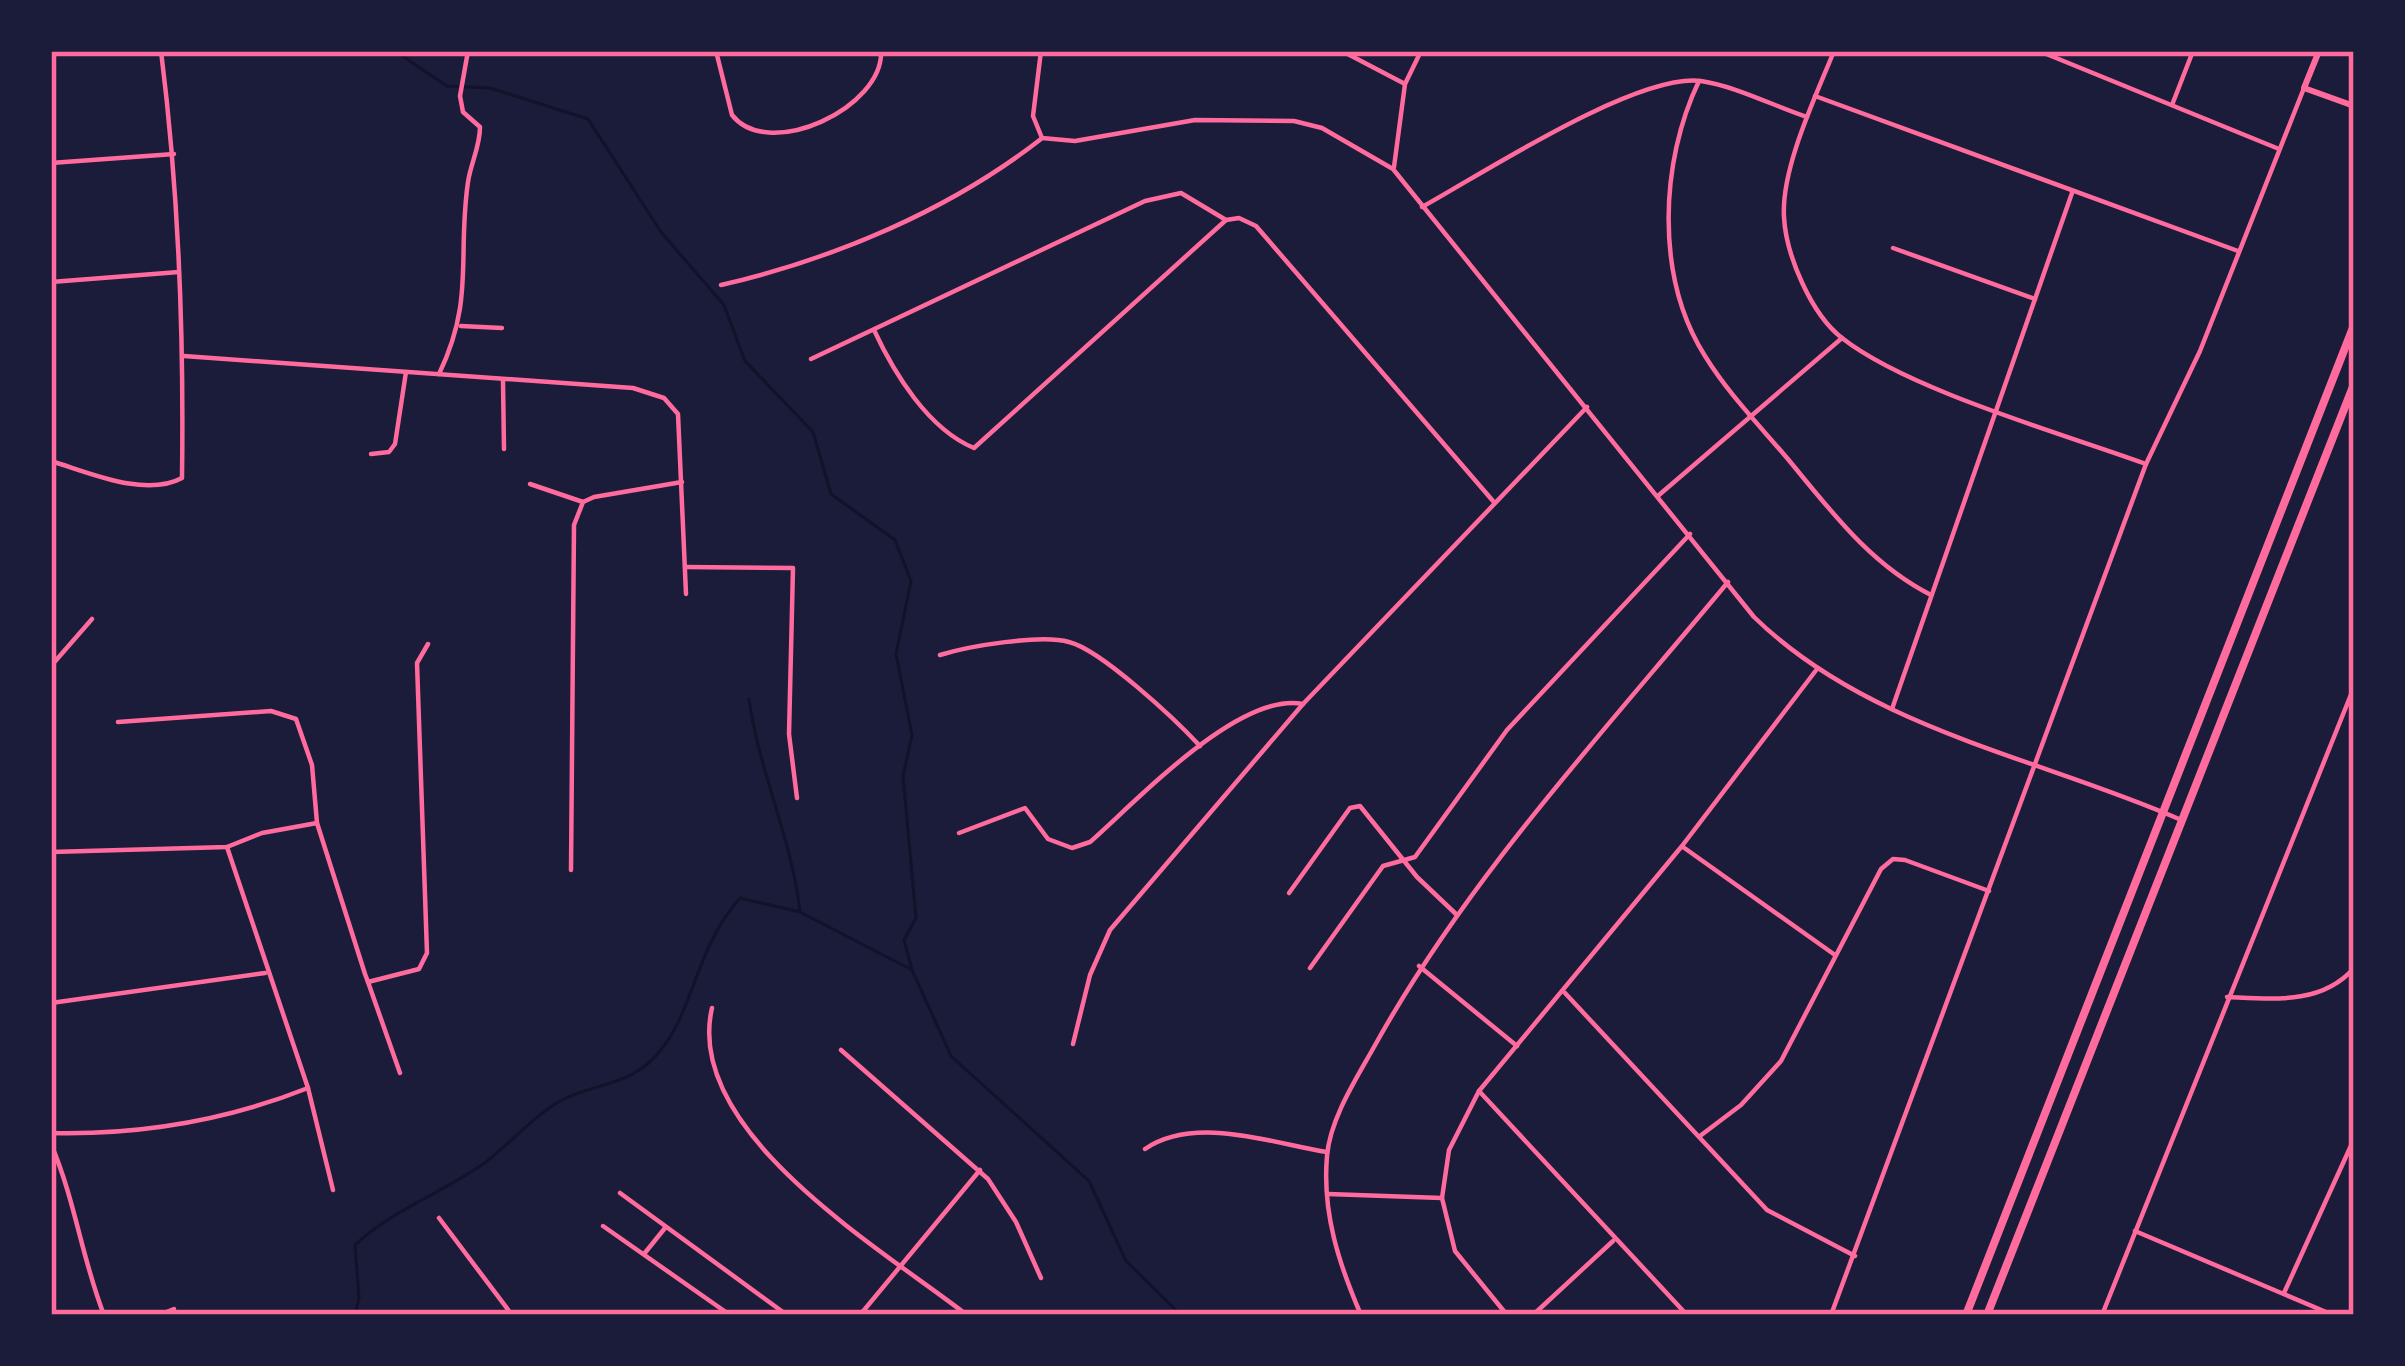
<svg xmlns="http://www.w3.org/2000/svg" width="2405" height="1366" viewBox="0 0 2405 1366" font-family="'Fira Sans',sans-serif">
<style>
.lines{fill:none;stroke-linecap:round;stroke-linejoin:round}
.stream{stroke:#12122b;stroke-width:3}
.minor{stroke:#ff6b9d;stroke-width:4.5}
.tertiary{stroke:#ff6b9d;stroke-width:6}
.trunk{stroke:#ff6b9d;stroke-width:8}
.neatline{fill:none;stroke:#ff6b9d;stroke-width:4.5}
</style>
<rect width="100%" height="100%" fill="#1b1b3a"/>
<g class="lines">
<g class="stream">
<path d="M395 51 447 86 490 88 588 119 661 232 724 305 745 361 813 432 831 494 895 540 911 581 896 654 912 735 903 776 916 918 904 940 912 970 951 1056 1089 1181 1126 1261 1181 1315"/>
<path d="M749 699C759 772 792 839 800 912"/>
<path d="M355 1315 359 1298 355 1245C393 1209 443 1193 486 1162 511 1143 536 1113 564 1099 600 1082 633 1085 660 1051 694 1010 696 947 740 898L800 912 912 970"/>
</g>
<g class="minor">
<path d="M716 51 732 115C769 162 884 107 881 51"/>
<path d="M1041 51 1033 116 1042 138 1075 141 1195 120 1294 121 1322 128 1393 169 1754 617C1869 729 2037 757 2179 819"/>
<path d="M1342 51 1405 84"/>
<path d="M1834 51C1816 96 1781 168 1784 217 1786 255 1811 314 1842 338 1908 390 2064 434 2146 464"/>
<path d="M2039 51 2279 149"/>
<path d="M1699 81C1660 162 1655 277 1705 356 1729 395 1763 429 1792 464 1834 515 1872 565 1931 595"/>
<path d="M1815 96 2238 251"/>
<path d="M2172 105 2193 51"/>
<path d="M51 163 174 154"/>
<path d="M1394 167 1405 84 1421 51"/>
<path d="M1422 207C1482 174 1636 73 1701 81 1735 86 1774 106 1807 117"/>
<path d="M1893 248 2035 299"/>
<path d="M51 282 179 272"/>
<path d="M721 285C834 259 950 210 1041 139"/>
<path d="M461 326 502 328"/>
<path d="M874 330C894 373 928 429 974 448L1226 220 1239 218 1256 226 1493 501"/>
<path d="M184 356 633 388 664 398 678 414 686 594"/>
<path d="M811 359 1145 201 1181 193 1226 220"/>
<path d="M439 374C475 299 457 257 468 182 471 162 480 147 480 127L463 112 460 96 468 51"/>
<path d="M503 381 504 449"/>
<path d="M371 454 389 452 395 444 406 372"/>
<path d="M51 461C88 472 145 498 182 478 184 335 179 193 161 51"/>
<path d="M530 484 583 502"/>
<path d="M1659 495 1842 338"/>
<path d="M685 567 793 568 789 734 797 798"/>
<path d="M940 655C969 646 1041 634 1069 642 1101 650 1175 719 1200 746"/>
<path d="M51 666 92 619"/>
<path d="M1892 709 2072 193"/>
<path d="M118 722 271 711 296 719 312 765 317 823 365 974 368 982 419 969 427 953 417 663 428 644"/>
<path d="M959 833 1025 808 1048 839 1072 848 1090 842C1137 801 1239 691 1303 704"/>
<path d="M227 847 308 1088 333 1190"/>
<path d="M1683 847 1835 955"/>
<path d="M51 852 227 847 262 833 317 823"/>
<path d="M571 870 574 525 583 502 594 497 682 482"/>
<path d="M1289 893 1350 808 1360 806 1417 877 1457 915"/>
<path d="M1419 966 1517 1046"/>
<path d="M1310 968 1383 866 1415 857 1507 730 1690 534"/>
<path d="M368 982 400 1073"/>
<path d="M1565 993 1767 1210 1855 1256"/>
<path d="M2227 997C2272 999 2322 1005 2354 968"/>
<path d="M51 1003 265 973"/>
<path d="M712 1008C683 1132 882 1249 967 1315"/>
<path d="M1073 1044 1090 975 1110 930 1303 704 1587 407"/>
<path d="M841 1050 988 1179 1016 1222 1041 1278"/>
<path d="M1479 1091 1687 1315"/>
<path d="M51 1133C139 1135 225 1121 308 1088"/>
<path d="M1700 1136 1741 1105 1781 1061 1881 869 1893 859 1905 860 1989 891"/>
<path d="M51 1144C75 1200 82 1259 104 1315"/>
<path d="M1145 1149C1195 1115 1271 1143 1327 1152"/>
<path d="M620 1193 787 1315"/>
<path d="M1328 1194 1442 1198"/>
<path d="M439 1218 512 1315"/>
<path d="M603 1226 730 1315"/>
<path d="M2135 1231 2333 1315"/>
<path d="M644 1254 665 1228"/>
<path d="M2284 1293 2354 1139"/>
<path d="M159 1315 174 1309"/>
<path d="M860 1315 980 1170"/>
<path d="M1361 1315C1339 1264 1322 1213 1327 1156 1330 1119 1356 1079 1374 1047 1468 877 1604 732 1728 582"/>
<path d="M1507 1315 1455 1251 1442 1198 1449 1150 1479 1091 1682 846 1817 669"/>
<path d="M1533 1315 1613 1241"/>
<path d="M1831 1315 2146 464 2200 351 2304 88"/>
<path d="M2102 1315 2354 687"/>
</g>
<path class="tertiary" d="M2319 51 2304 88 2354 106"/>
<g class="trunk">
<path d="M1966 1315 2354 325"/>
<path d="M1987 1315 2354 384"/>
</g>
</g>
<rect width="2405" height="1366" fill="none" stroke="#1b1b3a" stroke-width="108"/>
<rect x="54" y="54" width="2297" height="1258" class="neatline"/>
</svg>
